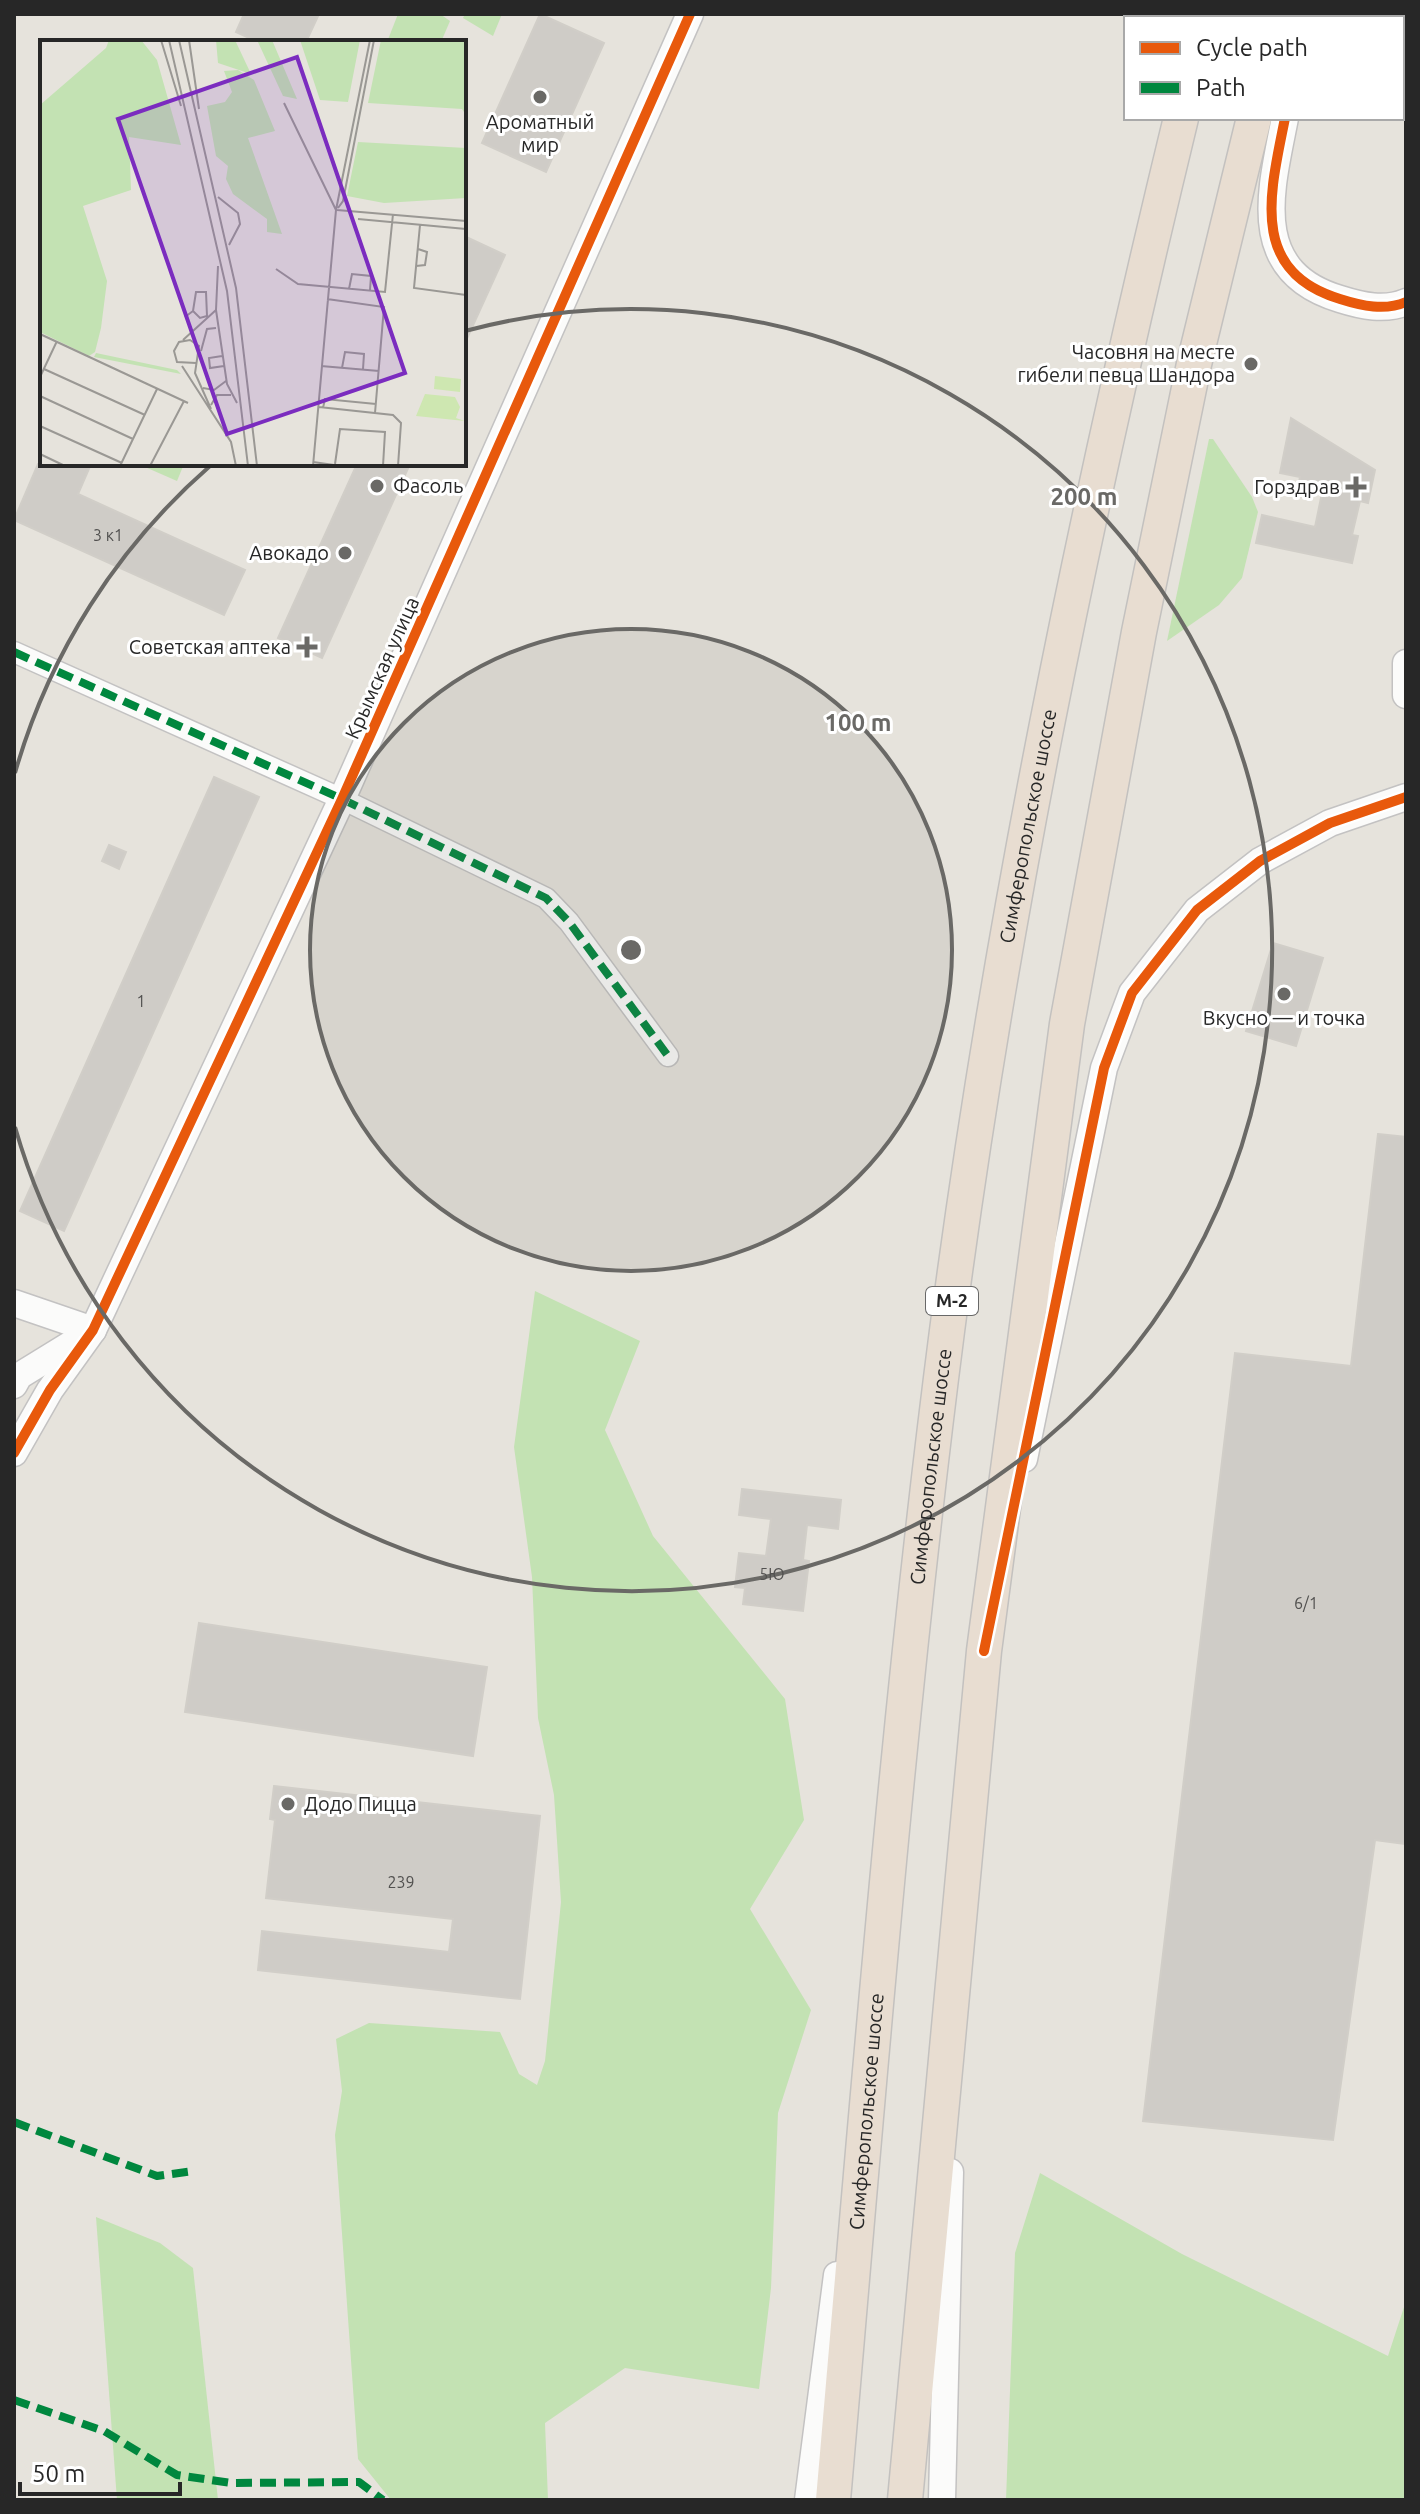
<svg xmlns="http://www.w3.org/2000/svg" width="1420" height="2514" viewBox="0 0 1420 2514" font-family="Ubuntu,sans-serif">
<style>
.green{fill:#c3e2b3}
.building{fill:#cfccc7;stroke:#d1cec8;stroke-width:2}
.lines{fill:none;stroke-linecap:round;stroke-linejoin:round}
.street-casing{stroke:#c3c2c2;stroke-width:23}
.secondary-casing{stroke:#c3c2c2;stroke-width:29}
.highway-casing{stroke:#c3c1bf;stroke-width:37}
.street{stroke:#fbfbfa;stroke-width:20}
.secondary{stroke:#fbfbfa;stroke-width:26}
.highway{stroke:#e8ddd1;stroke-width:34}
.quiet{stroke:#00873e;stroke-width:8;stroke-dasharray:16 8;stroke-linecap:butt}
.cycleway-casing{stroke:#fff;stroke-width:15}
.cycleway{stroke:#e8590c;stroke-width:10}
.ring{fill:none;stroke:#6a6966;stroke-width:4}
.poi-dot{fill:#6a6966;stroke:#fff;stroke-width:3}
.labels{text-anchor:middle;stroke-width:6;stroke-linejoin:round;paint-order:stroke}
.number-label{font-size:16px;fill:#525150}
.shield{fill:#fff;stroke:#686868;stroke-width:2}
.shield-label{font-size:18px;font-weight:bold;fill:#272727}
.poi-label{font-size:20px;fill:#272727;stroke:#fff;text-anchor:end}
.street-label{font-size:20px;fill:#272727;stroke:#fff}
.inset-road{fill:none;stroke:#9a9894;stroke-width:2}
.view{fill:#7b2cbf;fill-opacity:0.15;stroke:#7b2cbf;stroke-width:4}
.inset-edge{fill:none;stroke:#272727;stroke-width:4}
.centre{fill:#6a6966;stroke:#fff;stroke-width:4}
.ring-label{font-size:24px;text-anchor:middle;font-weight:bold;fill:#6a6966;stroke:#fff;stroke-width:6;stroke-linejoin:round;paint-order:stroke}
</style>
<rect width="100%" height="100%" fill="#e6e3dc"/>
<g class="green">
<path d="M398 14H440L450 21 441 42H387Z"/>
<path d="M465 14H502L493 36 463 18Z"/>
<path d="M1209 439H1213L1252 497 1258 512 1242 578 1219 605 1167 641Z"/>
<path d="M147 464H184L177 481 145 467Z"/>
<path d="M535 1291 640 1341 605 1430 653 1536 785 1699 804 1820 750 1909 811 2010 778 2113 771 2288 759 2389 625 2368 545 2423 548 2500H391L358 2459 335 2135 342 2091 336 2039 369 2023 500 2032 519 2074 537 2085 545 2061 561 1902 554 1795 538 1718 532 1577 514 1447Z"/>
<path d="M1040 2173 1182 2254 1388 2356 1406 2301V2500H1006L1015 2253Z"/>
<path d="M96 2217 160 2243 193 2268 218 2500H117Z"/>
</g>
<g class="building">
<path d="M244 14H319L306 42H258L236 32Z"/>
<path d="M540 14 604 43 546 172 482 143Z"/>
<path d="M464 236 505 255 464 345Z"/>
<path d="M1291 418 1375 470 1368 503 1360 501 1352 535 1358 536 1352 563 1256 543 1262 515 1315 527 1322 493 1298 488 1300 477 1280 473Z"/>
<path d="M38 464H91L78 494 245 570 224 615 14 520Z"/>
<path d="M357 464H410L322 658 278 638Z"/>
<path d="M214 777 259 797 64 1231 20 1211Z"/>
<path d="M109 845 126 852 119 869 102 861Z"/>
<path d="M1273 943 1323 958 1296 1046 1246 1031Z"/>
<path d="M1378 1134 1406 1137V1844L1375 1840 1333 2140 1143 2121 1235 1353 1351 1366Z"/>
<path d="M742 1489 841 1500 838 1529 807 1525 803 1560 809 1561 803 1611 743 1604 745 1588 735 1587 739 1553 766 1556 771 1519 739 1515Z"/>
<path d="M199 1623 487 1667 473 1756 185 1712Z"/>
<path d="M274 1786 540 1816 520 1999 258 1970 262 1931 449 1952 453 1919 266 1898 275 1820 270 1819Z"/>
</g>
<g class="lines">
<defs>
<path id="street" d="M14 652 342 799 546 898 569 922 668 1056"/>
<g id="secondary">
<path d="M1306 18 1307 14"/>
<path d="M1285 118C1271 190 1247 271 1340 299 1362 306 1385 311 1406 302"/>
<path d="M1406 663V695"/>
<path d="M14 1303 93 1330"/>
<path d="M14 1385 19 1376 84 1336"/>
<path d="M14 1453 50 1390 93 1330 342 799 690 14"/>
<path d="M1024 1459 1104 1068 1132 993 1197 910 1260 861 1330 823 1406 797"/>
<path d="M808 2500 837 2275"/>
<path d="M942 2500 950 2172"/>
</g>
<g id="highway">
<path d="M1205 18 1206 14"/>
<path d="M1279 18 1280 14"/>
<path id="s1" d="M833 2500C867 2110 897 1719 947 1331 1000 923 1084 518 1181 118"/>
<path d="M905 2500 984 1651 1067 1024 1139 632 1194 364 1254 118"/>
</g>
</defs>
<use href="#street" class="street-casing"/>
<use href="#secondary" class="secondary-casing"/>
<use href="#highway" class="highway-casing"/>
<use href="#street" class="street"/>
<use href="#secondary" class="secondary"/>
<use href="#highway" class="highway"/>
<g class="quiet">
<path d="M14 652 342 799 546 898 569 922 668 1056"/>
<path d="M14 2122 157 2176 194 2171"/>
<path d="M14 2400 104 2431 177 2475 231 2483 359 2482 383 2500"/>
</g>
<defs>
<g id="cycleway">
<path d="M1285 118C1271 190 1247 271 1340 299 1362 306 1385 311 1406 302"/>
<path d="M14 1453 50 1390 93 1330 342 799 690 14"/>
<path d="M984 1651 1104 1068 1132 993 1197 910 1260 861 1330 823 1406 797"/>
</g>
</defs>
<use href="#cycleway" class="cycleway-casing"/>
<use href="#cycleway" class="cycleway"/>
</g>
<circle cx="631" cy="950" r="321" fill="#6a6966" fill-opacity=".12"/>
<g class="ring">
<circle cx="631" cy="950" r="321"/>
<path d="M15 773A641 641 0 0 1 210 466M465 331A641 641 0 1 1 15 1127"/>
</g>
<g class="poi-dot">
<circle cx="540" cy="97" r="8"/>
<circle cx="1251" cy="364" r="8"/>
<circle cx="377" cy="486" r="8"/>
<path d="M1352 475h8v8h8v8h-8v8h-8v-8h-8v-8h8z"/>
<circle cx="345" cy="553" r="8"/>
<path d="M303 635h8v8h8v8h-8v8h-8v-8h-8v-8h8z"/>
<circle cx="1284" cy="994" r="8"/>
<circle cx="288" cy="1804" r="8"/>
</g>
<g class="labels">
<g class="number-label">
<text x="108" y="541">3 к1</text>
<text x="141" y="1007">1</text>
<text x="772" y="1580">5Ю</text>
<text x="1306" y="1609">6/1</text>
<text x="401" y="1888">239</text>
</g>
<rect class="shield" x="926" y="1287" width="52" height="28" rx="6"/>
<g class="shield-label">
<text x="952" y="1307">М-2</text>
</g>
<g class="poi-label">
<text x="540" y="129" text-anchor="middle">Ароматный<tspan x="540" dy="23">мир</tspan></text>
<text x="1235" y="359">Часовня на месте<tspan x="1235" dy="23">гибели певца Шандора</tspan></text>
<text x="393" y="493" text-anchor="start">Фасоль</text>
<text x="1340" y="494">Горздрав</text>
<text x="329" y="560">Авокадо</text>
<text x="291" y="654">Советская аптека</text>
<text x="1284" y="1025" text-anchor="middle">Вкусно — и точка</text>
<text x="304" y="1811" text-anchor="start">Додо Пицца</text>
</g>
<g class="street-label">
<text transform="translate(382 668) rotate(-66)" y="7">Крымская улица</text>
<text dy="7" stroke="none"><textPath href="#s1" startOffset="1686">Симферопольское шоссе</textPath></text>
<text dy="7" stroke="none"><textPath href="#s1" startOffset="1038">Симферопольское шоссе</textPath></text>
<text dy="7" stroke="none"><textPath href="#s1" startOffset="390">Симферопольское шоссе</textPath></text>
</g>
</g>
<g transform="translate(40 40)">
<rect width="426" height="426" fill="#e6e3dc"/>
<path d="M69 0H101L117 20 141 105 89 97 91 150 43 166 67 241 61 288 55 312 49 316 0 292V65L66 8ZM176 0H195L211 34 178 23ZM217 0H232L257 59 243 56ZM320 0 308 62 280 60 260 0ZM341 0H426V75L422 69 328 63ZM198 30 214 40 235 91 208 98 242 194 227 192V179L193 154 186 139 188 126 176 116 167 66 185 62 192 52 184 31ZM318 102 426 108V158L344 163 307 156ZM56 313 137 330 141 334 54 317Z" fill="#c3e2b3"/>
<path d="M395 336 421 339 420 352 394 349ZM385 354 415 357 420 367 416 378 425 381 376 376Z" fill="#cee7b1"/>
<path class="inset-road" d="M121 0 141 66M129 0 187 251 208 426M139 0 196 248 217 426M149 0 159 69M244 63 296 170M178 157 198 173 200 184 189 205M298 168 303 161 334 0M297 170 426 181M318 179 426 189M380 185 374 248 426 255M376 226 385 225 387 212 378 209M236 229 258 244 345 252 353 174M309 249 312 234 331 236 330 250M287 259 344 267 335 373M176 270 187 344 197 363M145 277 153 271 156 252H166L167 276 160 278 153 271M0 294 148 363M143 300 176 270 178 226M161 311 167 289 176 288M182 316 169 318 170 328 184 326M156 323 137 322 134 311 139 302 150 300 159 306 155 333 171 369M142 326 191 402 196 426M281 326 339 331M302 328 305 312 324 314 323 329M4 329 105 375M0 337 17 301M163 348 174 350 186 341M0 356 93 399M171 365 177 355H191M279 367 353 375 361 383 358 426M283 368 285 359 336 364M0 386 82 423M0 414 25 426M273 422 301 426M295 424 300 389 345 392 343 426M80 426 117 349M110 426 144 361M273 426 296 170 330 0"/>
<path class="view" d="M257 17 365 333 187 394 78 79Z"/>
<rect width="426" height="426" class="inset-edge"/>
</g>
<circle cx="631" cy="950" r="12" class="centre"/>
<g class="ring-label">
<text x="1084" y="505">200 m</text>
<text x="858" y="731">100 m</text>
</g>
<rect width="1420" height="2514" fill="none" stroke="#272727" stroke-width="32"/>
<rect x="1124" y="16" width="280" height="104" fill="#ffffff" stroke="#a9a9a9" stroke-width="2"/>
<rect x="1140" y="42" width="40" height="12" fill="#e8590c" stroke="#a9a9a9" stroke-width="2"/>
<text x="1196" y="56" font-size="24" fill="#272727">Cycle path</text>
<rect x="1140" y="82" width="40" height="12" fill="#00873e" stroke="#a9a9a9" stroke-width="2"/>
<text x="1196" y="96" font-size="24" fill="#272727">Path</text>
<path d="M20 2482v12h160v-12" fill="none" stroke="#272727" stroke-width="4"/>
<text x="32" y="2482" font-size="24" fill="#272727" stroke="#ffffff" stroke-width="6" paint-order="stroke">50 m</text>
</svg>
